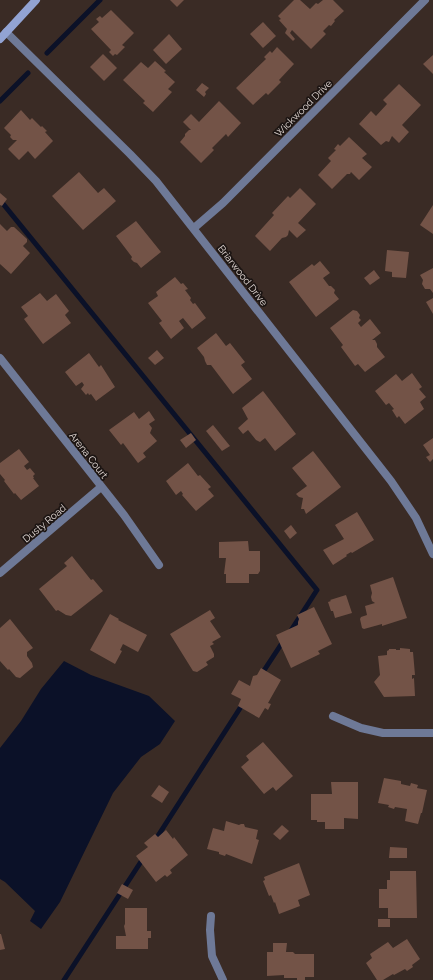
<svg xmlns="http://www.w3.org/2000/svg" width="433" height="980" viewBox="0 0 433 980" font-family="Raleway,sans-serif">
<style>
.water{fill:#0b1128}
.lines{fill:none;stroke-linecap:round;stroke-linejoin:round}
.stream{stroke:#0b1128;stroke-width:5}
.building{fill:#735347}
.minor{stroke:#6e7997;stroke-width:8}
.secondary{stroke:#92a3d3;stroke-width:8}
.labels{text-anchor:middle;stroke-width:3.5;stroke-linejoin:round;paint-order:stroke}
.street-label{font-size:10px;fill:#e3d9d5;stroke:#1c1513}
</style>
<rect width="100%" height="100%" fill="#3a2b25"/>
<path class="water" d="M64 661 91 675 149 696 175 721 160 744 141 757 113 793 60 902 41 929 30 921 35 911 5 882 0 879V748L21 721 41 689Z"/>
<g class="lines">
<g class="stream">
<path d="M47 53 100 0"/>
<path d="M0 101 28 73"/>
<path d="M0 200 317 590 290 632"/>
<path d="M261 675 284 640"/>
<path d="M154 842 244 702"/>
<path d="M64 980 144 857"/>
</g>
</g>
<g class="building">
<path d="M170 0H184L177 7Z"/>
<path d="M294 0H300L310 9 316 3 318 4 323 0H333L344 11 334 20 335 21 331 26 329 25 323 31 326 34 311 49 292 30 290 33 295 39 293 41 285 33 287 29 279 20 281 19 278 16Z"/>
<path d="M111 10 134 33 122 45 125 47 117 55 115 54 113 56 109 52 111 50 91 29 99 22 96 19 100 16 102 18Z"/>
<path d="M263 22 276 36 263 48 250 34Z"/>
<path d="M169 34 182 49 166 64 153 50Z"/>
<path d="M277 47 294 64 279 80 281 82 268 95 266 93 253 105 236 88 266 59 264 57 270 51 272 53Z"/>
<path d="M103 54 117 68 104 81 90 67Z"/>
<path d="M433 55V74L423 64Z"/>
<path d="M155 61 166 71 164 72 175 82 168 89 172 92 153 112 143 103 145 101 123 80 141 62 148 68Z"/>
<path d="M202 83 209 88 205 92 206 94 204 97 196 90Z"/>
<path d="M399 84 421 105 402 125 409 132 399 143 392 136 389 142 386 141 381 145 359 124 371 111 376 116 387 104 383 100Z"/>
<path d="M219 101 241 123 228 137 226 134 212 148 214 150 201 163 180 142 185 136V134L189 130H191L183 122 191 114 199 122Z"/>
<path d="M21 110 30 120 32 118 41 127 42 126 47 131 45 132 53 141 35 159 28 151 19 160 8 149 17 140H13L10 137 11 135 4 128Z"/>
<path d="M349 137 367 154 362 158 372 167 359 180 351 172 350 174H347L332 189 318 175 331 161 328 158 336 150 334 149 338 144 340 146Z"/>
<path d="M79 172 98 193 104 188 116 201 83 230 52 196Z"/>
<path d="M300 188 316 204 298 223 306 230 297 238 289 230 288 235 286 237 282 238 270 251 255 236 274 215 272 213 288 196 290 198Z"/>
<path d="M0 193 7 199 2 206 0 205Z"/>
<path d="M433 205V234L420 225Z"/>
<path d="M136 221 161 252 141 268 137 263 134 262 131 259 132 257 116 236Z"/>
<path d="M0 224 7 231 11 227H14L27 239V242L23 246 30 253 11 274 0 264Z"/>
<path d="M387 250 409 252 406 278 392 277V272L385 271Z"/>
<path d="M320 261 330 273 323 278 329 286H331L335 290 334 293 339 299 316 317 289 282 312 264 314 266Z"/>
<path d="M433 268V293L430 289H425L422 284 423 280 420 275Z"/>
<path d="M374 270 380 278 370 285 364 278Z"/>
<path d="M175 277 181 284 183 283 188 289 185 290 191 298 190 300 193 304 195 303 206 318 192 329 183 318 179 321 184 328 171 339 159 323 162 321 148 303 158 296 156 292Z"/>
<path d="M40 293 47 301 56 294 69 311 65 315 71 323 43 344 24 319 28 316 21 307Z"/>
<path d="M433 298V314L426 302Z"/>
<path d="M353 310 357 311 360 315 359 318 361 320 358 323 361 327 370 319 381 333 372 340H375L377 344V347L385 357 365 372 358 364 355 366 341 347 343 345 330 328Z"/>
<path d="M216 333 226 346 230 343 245 362 241 365 252 379 233 394 211 365H207L205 361 204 357 197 348Z"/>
<path d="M157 350 164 358 155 365 148 358Z"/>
<path d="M89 353 99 367 101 365 115 387 96 401 91 394 89 395 88 393 86 395 81 389 84 385 82 382 76 386 65 372Z"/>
<path d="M412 373 422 387 419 389 426 397 420 402 424 409 405 424 399 416 397 418 392 410 394 409 389 403 386 405 375 391 396 374 402 381Z"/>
<path d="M263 391 296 434 275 451 265 438 260 442 256 440 248 430 243 434 238 428 248 419 242 408Z"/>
<path d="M149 411 155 420 149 424 152 428 150 433 157 441 143 453 146 457 138 463 123 443 121 445 109 430 134 412 139 419Z"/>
<path d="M213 425 230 446 222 451 206 431Z"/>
<path d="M191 433 196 440 186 448 180 440Z"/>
<path d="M433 438V459L430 462 426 457 430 455 423 445Z"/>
<path d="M19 449 29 462 24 466 27 470 30 468 35 474 33 476 34 478H33L39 486 21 500 15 493 14 494 4 481 5 480 0 474V463Z"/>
<path d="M313 451 341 487 306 514 304 509H301L303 498 299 497 296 494 307 486 292 468Z"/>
<path d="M188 463 198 476 200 475 211 487 208 489 214 496 196 511 182 495 183 494 181 491 176 495 166 481Z"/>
<path d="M357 512 374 540 352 553 351 552 346 555 347 556 333 565 323 550 344 539 335 525Z"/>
<path d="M291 525 297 533 290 539 284 531Z"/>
<path d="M248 541 249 551H260V571L258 574H249V583H226V574H224L226 558H219V542Z"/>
<path d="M72 556 91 580 93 579 103 591 71 616 66 615 58 610 56 611 39 589 67 566 64 563Z"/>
<path d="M393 577 407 618 382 626V624L364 629 362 628 360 619 361 617 367 615 365 606 375 603 372 601 371 597 372 593 370 585Z"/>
<path d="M346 595 352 613 335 618 333 611H331L328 602 331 601 330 600Z"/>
<path d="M314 607 332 644 318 651 320 654 291 668 276 635 298 625V622L299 619 297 615Z"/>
<path d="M210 610 215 618 210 621 221 637 212 642 214 644 210 646 214 654V657L206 662 208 665 197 672 193 671 170 634Z"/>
<path d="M110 614 119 619 118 620 147 635 138 652 123 644 120 650 122 651 115 664 90 650Z"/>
<path d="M10 619 33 648 27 652V656L32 663 33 667 20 678 16 677 9 669 8 670 0 661V628Z"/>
<path d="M400 648 410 649V652H413L415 675H412V679L414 678 415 696 384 697 374 682 380 675 378 656 387 655V651L389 650V649H396V650H400Z"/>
<path d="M261 668 281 680 268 703 271 704 268 710 265 708 259 718 238 706 241 699 231 694 239 680 250 686 253 676 257 675Z"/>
<path d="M263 742 293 776 276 791 273 787 264 794 241 767 249 760 246 756Z"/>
<path d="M384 778 401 781V784L410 786 411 783 418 785 417 788 427 790 422 813H421L418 824 405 821 407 809 395 807 394 809 388 807 389 805 378 803Z"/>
<path d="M331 782H358V819L344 818V829H325V822H317V820H311V794H332Z"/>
<path d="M159 785 169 792 162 803 151 796Z"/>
<path d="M226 821 239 825 241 824H244L245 827 258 830 256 839 259 840 252 864 226 854 225 856 219 854V852L207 849 213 828 224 831Z"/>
<path d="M282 825 289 831 280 840 273 834Z"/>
<path d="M166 830 173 839 174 837 188 855 170 870 172 873 167 877 165 875 156 882 136 856 148 847 144 843 155 834 158 837Z"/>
<path d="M390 847 407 848V858H389Z"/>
<path d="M299 863 310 895 298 900 300 906 279 914 275 902 274 903 271 895 269 896 263 881 265 880 264 877Z"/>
<path d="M390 871H416L417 918H388V908H379V889H387V880H390Z"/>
<path d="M122 884 133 890 128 899 117 893Z"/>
<path d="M125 908H147V931H151V938H148V949H116V936H126L124 926 125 924Z"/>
<rect x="378" y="919" width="12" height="8"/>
<path d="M0 934H1L5 949 0 950Z"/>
<path d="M407 939 420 959 412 965 413 967 407 971 405 969 394 975 393 974 383 980H377L366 963 372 958 370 954 388 942 393 948Z"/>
<path d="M273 943H287L286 952H293L295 954H314V977H305V980H297V978H284V975L267 976V952H273Z"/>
</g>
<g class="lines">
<g class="minor">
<path d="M6 32 130 154 156 181 391 481 416 518 433 554"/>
<path d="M194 228 223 203 425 0"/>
<path d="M0 358 124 515 159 565"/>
<path d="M0 573 101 487"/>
<path d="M333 716 361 728 383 733H433"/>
<path d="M211 916 210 930 212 956 223 980"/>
</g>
<path class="secondary" d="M0 39 36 0"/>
</g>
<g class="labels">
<g class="street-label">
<text transform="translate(303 108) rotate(-45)" y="4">Wickwood Drive</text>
<text transform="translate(243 275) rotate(52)" y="4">Briarwood Drive</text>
<text transform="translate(89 455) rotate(52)" y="4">Arena Court</text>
<text transform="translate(44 523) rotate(-40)" y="4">Dusty Road</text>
</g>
</g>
</svg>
